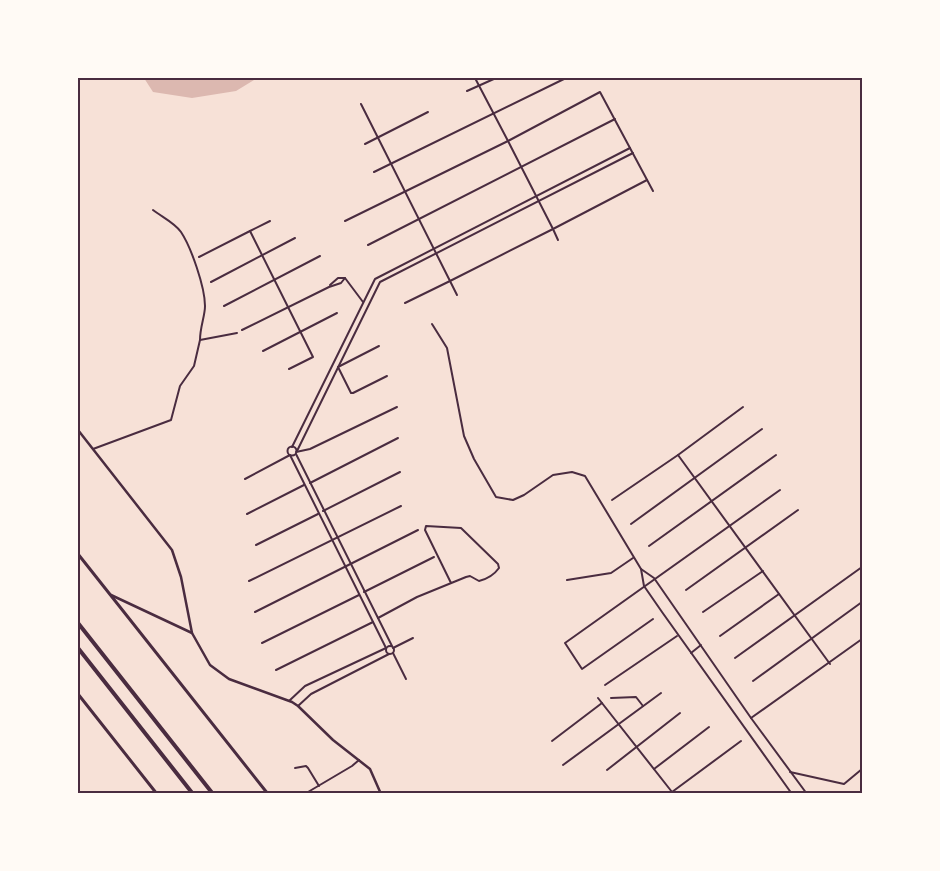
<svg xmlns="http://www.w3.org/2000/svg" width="940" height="871" viewBox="0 0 940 871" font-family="'Golos Text',sans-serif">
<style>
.water{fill:#dcb8b0}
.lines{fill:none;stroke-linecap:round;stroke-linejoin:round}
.minor{stroke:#4a2c40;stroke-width:2}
.tertiary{stroke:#4a2c40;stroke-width:2.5}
.secondary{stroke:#4a2c40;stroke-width:3}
.motorway{stroke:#4a2c40;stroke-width:4}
.neatline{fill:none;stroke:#4a2c40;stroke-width:2}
</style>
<rect width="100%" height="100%" fill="#f7e1d7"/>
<path class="water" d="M144 78H279L254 80 236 91 192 98 153 92Z"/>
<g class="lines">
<g class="minor">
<path d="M625 79 627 78"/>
<path d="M467 91 496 78"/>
<path d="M361 104 450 281 553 229 508 141 600 92 653 191"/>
<path d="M365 144 428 112"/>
<path d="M374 172 566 78"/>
<path d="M153 210C162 217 175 223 181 232 191 247 205 287 205 306 205 316 200 327 200 340"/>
<path d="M345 221 508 141 475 78"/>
<path d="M250 231 270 221"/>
<path d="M558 240 553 229 647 180"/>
<path d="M368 245 615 119"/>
<path d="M199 257 250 231 313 357 289 369"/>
<path d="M211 282 295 238"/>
<path d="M330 285 338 278H345"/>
<path d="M405 303 450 281 457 295"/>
<path d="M224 306 320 256"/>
<path d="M432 324 447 348 464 436 474 459 496 497 513 500 524 495 553 475 572 472 585 476 641 569 654 578 751 718 807 794"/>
<path d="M242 330 329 287 341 283 345 278 363 302"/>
<path d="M379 346 338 367 351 393H353L387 376"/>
<path d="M263 351 337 313"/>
<circle cx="292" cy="451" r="4.5"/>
<path d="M292 447 375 279 630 148"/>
<path d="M93 449 171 420 180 386 194 366 200 340 237 333"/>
<path d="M297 451 380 282 633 153"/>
<path d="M296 452 310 449 397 407"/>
<path d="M296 454 392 646"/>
<path d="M678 455 830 664"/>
<path d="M245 479 290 455 386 648 305 686 289 701"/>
<path d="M310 483 398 438"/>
<path d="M612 500 678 455 743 407"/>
<path d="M323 511 400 472"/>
<path d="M247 514 304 485"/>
<path d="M631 524 762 429"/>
<path d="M256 545 318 514"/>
<path d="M649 546 776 455"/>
<path d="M641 569 644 586 662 612 792 794"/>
<path d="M567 580 611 573 633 558"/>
<path d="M249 581 401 506"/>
<path d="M686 590 798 510"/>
<path d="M364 592 434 557"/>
<path d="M255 612 418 530"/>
<path d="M703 612 763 571"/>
<path d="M378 618 417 597 466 577 470 576 479 581C487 579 494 575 499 568L498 564 461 528 426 526 425 530 451 583"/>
<path d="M653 619 582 669 565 643 780 490"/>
<path d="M720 636 779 594"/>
<path d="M262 643 359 595"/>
<circle cx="390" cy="650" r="4"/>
<path d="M393 648 413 638"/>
<path d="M393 653 406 679"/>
<path d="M691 653 701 645"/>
<path d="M735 658 862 567"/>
<path d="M276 670 373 622"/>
<path d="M753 681 862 602"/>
<path d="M605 685 677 636"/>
<path d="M598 698 672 792 670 794"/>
<path d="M611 698 636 697 643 706"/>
<path d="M298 706 311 694 389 654"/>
<path d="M751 718 862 639"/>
<path d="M552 741 602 703"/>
<path d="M563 765 661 693"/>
<path d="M295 768 306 766 308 768 319 786"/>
<path d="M654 769 709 727"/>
<path d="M607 770 680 713"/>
<path d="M790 772 844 784 862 769"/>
<path d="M308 792 352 766 359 760"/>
<path d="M672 792 741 741"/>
</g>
<g class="tertiary">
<path d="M78 430 172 550 181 577 192 633 210 665 229 679 292 702 298 706 333 740 370 769 381 794"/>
<path d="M111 595 192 633"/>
</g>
<g class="secondary">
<path d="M78 554 268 794"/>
<path d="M78 694 157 794"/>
</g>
<g class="motorway">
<path d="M78 623 213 794"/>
<path d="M78 648 193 794"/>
</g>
</g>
<rect width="940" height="871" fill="none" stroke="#fffaf5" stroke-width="158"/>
<rect x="79" y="79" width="782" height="713" class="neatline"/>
</svg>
